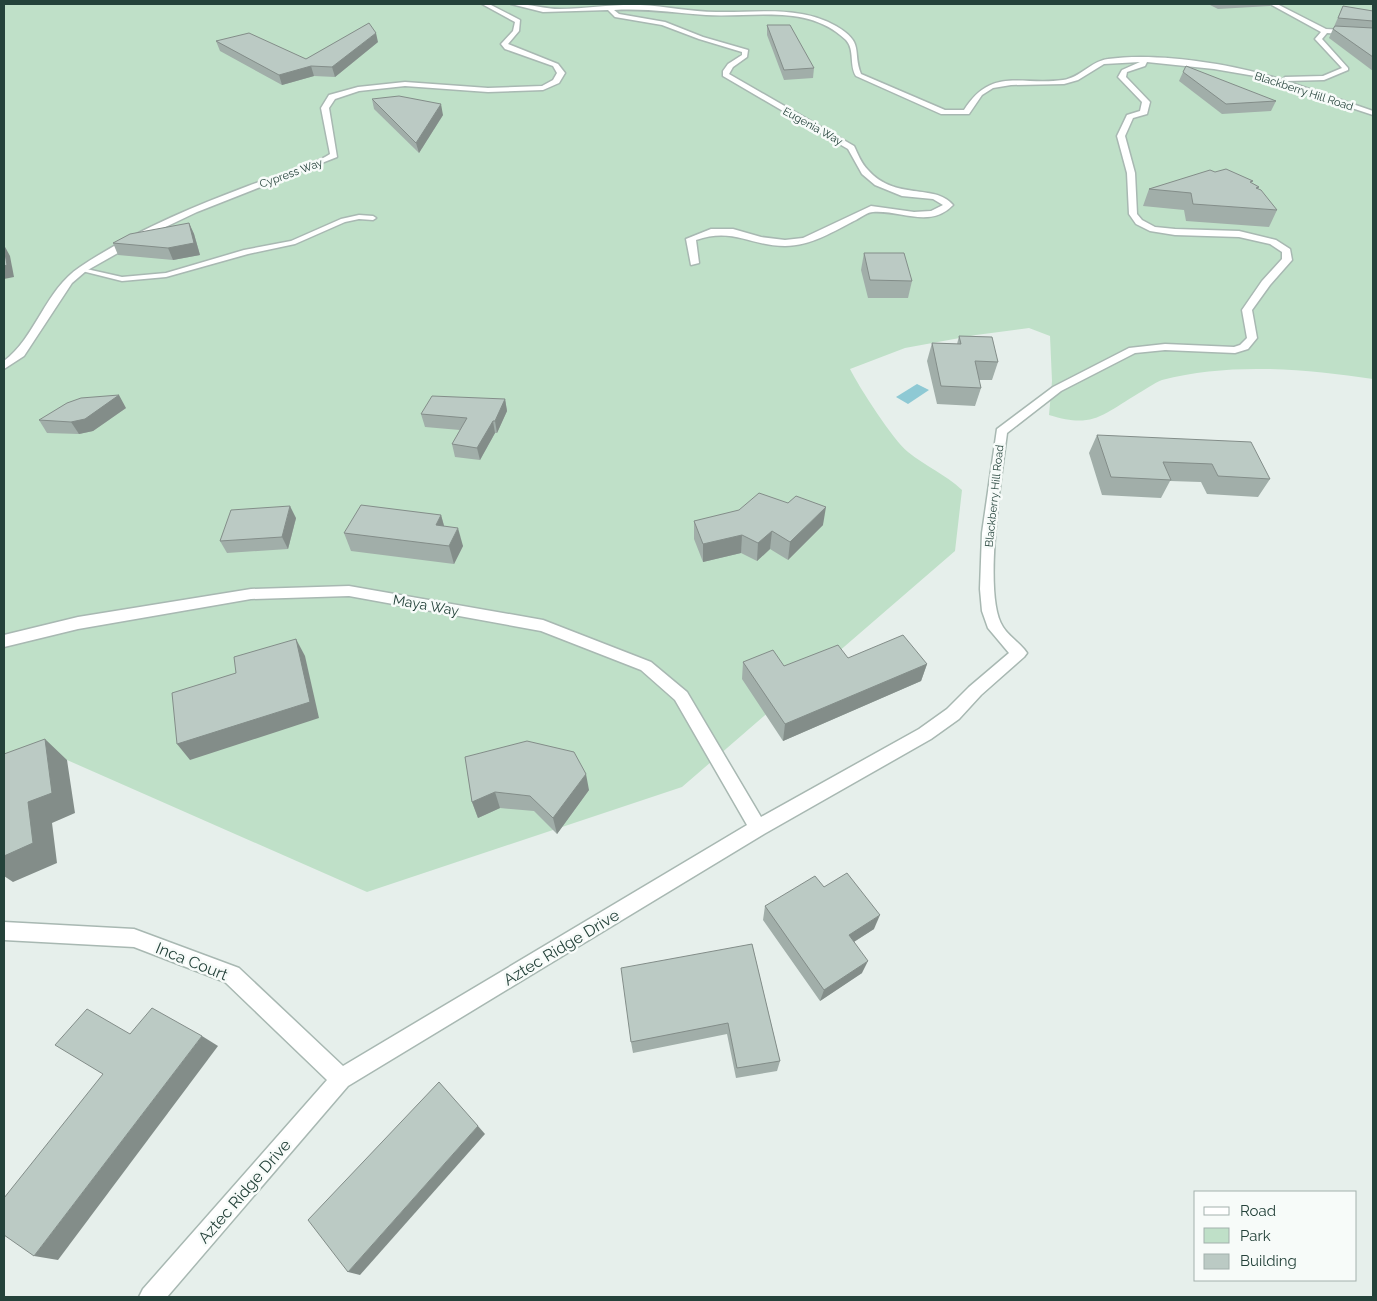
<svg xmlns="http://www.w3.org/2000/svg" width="1377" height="1301" viewBox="0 0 1377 1301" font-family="Raleway,sans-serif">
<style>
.green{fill:#bfe0c8}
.water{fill:#8ec9d4}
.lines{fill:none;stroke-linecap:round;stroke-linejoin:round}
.lane-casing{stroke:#a8b8b2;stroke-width:3}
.street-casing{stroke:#a8b8b2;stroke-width:3}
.lane{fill:#fff;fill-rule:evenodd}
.street{fill:#fff;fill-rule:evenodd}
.wall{fill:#a1aea9}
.shaded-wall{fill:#838d89}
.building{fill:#bbcac4;stroke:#838d89}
.labels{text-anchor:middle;stroke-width:5;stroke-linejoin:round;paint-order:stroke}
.far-street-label{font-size:11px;fill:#24423a;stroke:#f7fbf9}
.street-label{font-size:14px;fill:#24423a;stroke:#f7fbf9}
.near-street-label{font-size:16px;fill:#24423a;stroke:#f7fbf9}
</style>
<rect width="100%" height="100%" fill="#e6efeb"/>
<path class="green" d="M4 4H1373V379C1305 369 1230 362 1162 380 1154 383 1146 389 1139 393 1102 415 1093 429 1049 415L1052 381 1050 336 1029 328 976 335 905 348 850 369C859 387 893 440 908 452 925 466 945 474 962 490L955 551 682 787 367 892 67 760 4 777Z"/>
<path class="water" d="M917 384 929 390 908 404 896 397Z"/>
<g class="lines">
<defs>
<path id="lane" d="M359 215 373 216 376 218 373 220 359 219 345 222 295 244 248 254 166 277 122 281 78 270 82 268 122 277 166 273 244 250 291 241 341 219Z"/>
<g id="street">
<path d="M482 4H489L520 20 519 31 508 44 558 64 565 73 559 83 543 90 488 92 405 86 359 91 335 99 329 108 337 157 197 212 155 232 86 271 72 283 24 356 4 369V361C36 337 45 290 80 267 132 232 190 208 248 186 269 178 313 166 330 154L321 108 329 95 358 87 405 82 488 88 542 86 553 80 557 73 553 66 505 49 501 44 513 31 515 22Z"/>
<path d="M511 4C527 3 544 9 560 9 587 9 613 4 640 5 666 6 691 12 716 12 756 13 799 5 836 26 865 43 852 51 861 74L945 110H964C992 66 1021 86 1063 80 1080 78 1091 61 1108 59 1157 52 1235 64 1282 80L1285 77 1323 76 1342 68 1315 39 1321 32 1270 4H1277L1326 29 1373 32V36L1327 33 1322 39 1348 68V70L1324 80 1286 81 1373 111V115L1255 76 1214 69 1147 62 1145 66 1127 72 1126 77 1150 102 1147 114 1133 118 1125 136 1135 173 1137 214 1142 220 1155 227 1175 229 1239 231 1276 240 1290 249 1292 260 1270 285 1252 310 1257 338 1248 349 1235 353 1165 350 1135 353 1061 391 1007 433C1002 473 982 596 1003 627 1008 635 1018 642 1024 649L1027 653 1024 657 981 695 959 719 931 739 764 834 348 1086 167 1297H139L143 1289 327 1080 225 982 134 947 4 940V922L134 929 239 968 343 1066 747 825 675 700 641 670 541 631 349 596 251 599 78 629 4 647V635L78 617 251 589 349 586 543 620 651 662 687 692 761 817 919 729 947 709 969 687 1009 653 988 628 982 611 980 589 982 533 997 429 1053 387 1129 348 1165 344 1234 347 1240 345 1247 338 1242 310 1262 281 1282 259V252L1270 244 1239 237 1175 235 1150 231 1136 224 1129 214 1127 173 1117 136 1127 115 1140 111 1142 102 1118 77 1122 70 1140 62 1104 64 1078 80 1064 84 1011 85 993 88 982 95 969 114H941L856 76C849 65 855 50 846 40 808 3 753 18 706 15 675 13 645 8 614 10L619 14 665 22 703 37 748 50 747 57 733 67 729 74 854 146C858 154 861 163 868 170 895 201 935 183 953 205 930 229 901 210 873 212 868 212 861 217 856 220 834 231 811 246 785 246 750 246 733 227 696 240L699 263 691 265 686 239 711 229H733L761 237 785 240 803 238 871 206 914 212 931 211 943 205 933 199 902 196 875 185 862 174 848 149 723 76V71L728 64 742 55V52L699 39 662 25 615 17 608 10 543 12Z"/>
</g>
</defs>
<use href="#lane" class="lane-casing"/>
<use href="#street" class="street-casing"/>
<use href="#lane" class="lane"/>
<use href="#street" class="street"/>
</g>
<g class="wall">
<path d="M1208 4H1271L1270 6 1218 9Z"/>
<path d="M1343 6 1373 21V71L1329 38Z"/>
<path d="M767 25 814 68 813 78 784 80 767 35Z"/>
<path d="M216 41 306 59 378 42 335 77 314 76 282 85 220 51Z"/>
<path d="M1183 72 1276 101 1271 111 1222 114 1179 81Z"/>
<path d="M372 99 443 115 419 153 374 109Z"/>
<path d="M1215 172 1252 183 1259 187 1258 189 1277 210 1269 227 1186 221 1184 210 1143 206 1149 189Z"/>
<path d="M189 223 194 234 200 255 173 260 118 255 113 243Z"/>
<path d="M864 253 912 281 908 298H868L861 270Z"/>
<path d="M959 336 998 362 992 380H979L981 388 975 406 937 404 927 361 932 343 957 344Z"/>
<path d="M505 399 507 411 497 433H495L480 460 455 457 452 444 460 430 425 427 421 414Z"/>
<path d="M126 408 93 431 79 434 47 433 39 420Z"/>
<path d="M1097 435 1270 479 1258 497 1207 494 1201 482 1170 481 1161 498 1102 495 1089 453Z"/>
<path d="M441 515 444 526 463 546 454 564 351 551 344 533Z"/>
<path d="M296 518 288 549 227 553 220 541Z"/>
<path d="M694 521 823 525 788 560 770 549 757 561 741 553 703 562 694 539Z"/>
<path d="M848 658 927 664 921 681 783 741 742 679 743 662 784 666Z"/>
<path d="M465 757 589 790 557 834 534 811 500 808 478 818 472 802Z"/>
<path d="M824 887 874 929 854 942 862 973 820 1001 763 920 765 906Z"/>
<path d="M752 944 780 1061 777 1071 736 1078 727 1034 633 1053 631 1042Z"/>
</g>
<g class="shaded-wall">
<path d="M376 33 378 42 335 77 332 67Z"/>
<path d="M311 66 314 76 282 85 279 75Z"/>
<path d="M441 104 443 115 419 153 416 143Z"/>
<path d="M189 223 194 234 200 255 173 260 168 248Z"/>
<path d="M4 245 10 256 14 277 4 279Z"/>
<path d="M119 395 126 408 93 431 79 434 71 422Z"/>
<path d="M505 399 507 411 497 433 495 421Z"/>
<path d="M493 421 495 433 480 460 477 448Z"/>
<path d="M290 506 296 518 288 549 282 537Z"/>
<path d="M826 507 823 525 788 560 790 542Z"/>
<path d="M441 515 446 533 436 525Z"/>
<path d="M458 528 463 546 454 564 449 546Z"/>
<path d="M772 531 770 549 757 561 758 543Z"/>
<path d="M742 535 741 553 703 562V544Z"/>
<path d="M296 639 305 656 319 718 190 760 177 744Z"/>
<path d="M927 664 921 681 783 741 785 724Z"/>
<path d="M45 739 67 760 75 813 52 823 57 863 13 882 4 876V856L28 802Z"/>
<path d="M586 774 589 790 557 834 553 818Z"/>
<path d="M495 792 500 808 478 818 472 802Z"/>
<path d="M880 915 874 929 844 948 849 935Z"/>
<path d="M868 961 862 973 820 1001 824 990Z"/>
<path d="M202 1036 218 1046 58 1260 34 1256Z"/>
<path d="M478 1126 485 1134 360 1275 348 1272Z"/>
</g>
<g class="building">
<path d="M1343 6 1373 11V21L1338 18Z"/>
<path d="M369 23 376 33 332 67 311 66 279 75 216 41 249 33 306 59Z"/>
<path d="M767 25H790L814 68 784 70Z"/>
<path d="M1335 26 1373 28V57L1333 29Z"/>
<path d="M1186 66 1276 101 1226 104 1183 72Z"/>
<path d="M399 96 441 104 416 143 372 99Z"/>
<path d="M1226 169 1253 181 1250 182 1259 187 1256 188 1261 190 1277 210 1193 204 1191 193 1149 189 1210 170 1215 172Z"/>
<path d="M189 223 194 243 168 248 113 243 130 234Z"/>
<path d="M4 247 7 265 4 266Z"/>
<path d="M864 253H904L912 281 870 280Z"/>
<path d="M959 336 992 337 998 362 975 361 981 388 941 386 932 343 961 344Z"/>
<path d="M119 395 85 419 71 422 39 420 67 403 81 398Z"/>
<path d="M432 396 505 399 495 421H493L477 448 452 444 467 418 421 414Z"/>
<path d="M1097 435 1251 442 1270 479 1218 476 1212 464 1163 462 1171 480 1111 477Z"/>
<path d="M759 493 788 503 796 496 826 507 790 542 772 531 758 543 742 535 703 544 694 521 739 510Z"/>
<path d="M361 505 441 515 436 525 458 528 449 546 344 533Z"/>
<path d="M290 506 282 537 220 541 231 510Z"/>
<path d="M903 635 927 664 785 724 743 662 773 650 784 666 838 645 848 658Z"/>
<path d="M296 639 310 702 177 744 172 693 236 673 234 657Z"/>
<path d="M45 739 52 793 28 802 33 843 4 856V754Z"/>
<path d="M527 741 574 752 586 774 553 818 530 796 495 792 472 802 465 757Z"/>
<path d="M847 873 880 915 849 935 868 961 824 990 765 906 815 876 824 887Z"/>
<path d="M752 944 780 1061 737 1068 728 1023 631 1042 621 968Z"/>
<path d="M152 1008 202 1036 34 1256 4 1235V1198L103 1074 55 1045 87 1009 130 1034Z"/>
<path d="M439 1082 478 1126 348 1272 308 1220Z"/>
</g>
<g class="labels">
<g class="far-street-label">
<text transform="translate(1304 91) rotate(18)" y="4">Blackberry Hill Road</text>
<text transform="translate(813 126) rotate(29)" y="4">Eugenia Way</text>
<text transform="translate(291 173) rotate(-20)" y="4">Cypress Way</text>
<text transform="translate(994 496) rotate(-84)" y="4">Blackberry Hill Road</text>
</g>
<g class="street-label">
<text transform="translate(426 605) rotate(10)" y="5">Maya Way</text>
</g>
<g class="near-street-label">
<text transform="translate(561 947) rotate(-31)" y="6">Aztec Ridge Drive</text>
<text transform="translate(192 961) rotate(22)" y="6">Inca Court</text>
<text transform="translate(244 1191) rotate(-49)" y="6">Aztec Ridge Drive</text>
</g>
</g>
<rect width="1377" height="1301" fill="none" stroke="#24423a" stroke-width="10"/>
<rect x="1194" y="1191" width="162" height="90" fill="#f7fbf9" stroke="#a3b1ad"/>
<rect x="1204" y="1207" width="25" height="8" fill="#ffffff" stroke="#a3b1ad"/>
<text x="1240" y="1216" font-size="15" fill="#24423a">Road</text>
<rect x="1204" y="1228" width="25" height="15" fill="#bfe0c8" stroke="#a3b1ad"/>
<text x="1240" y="1241" font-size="15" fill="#24423a">Park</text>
<rect x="1204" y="1254" width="25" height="15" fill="#bbcac4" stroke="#a3b1ad"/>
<text x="1240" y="1266" font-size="15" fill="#24423a">Building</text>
</svg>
